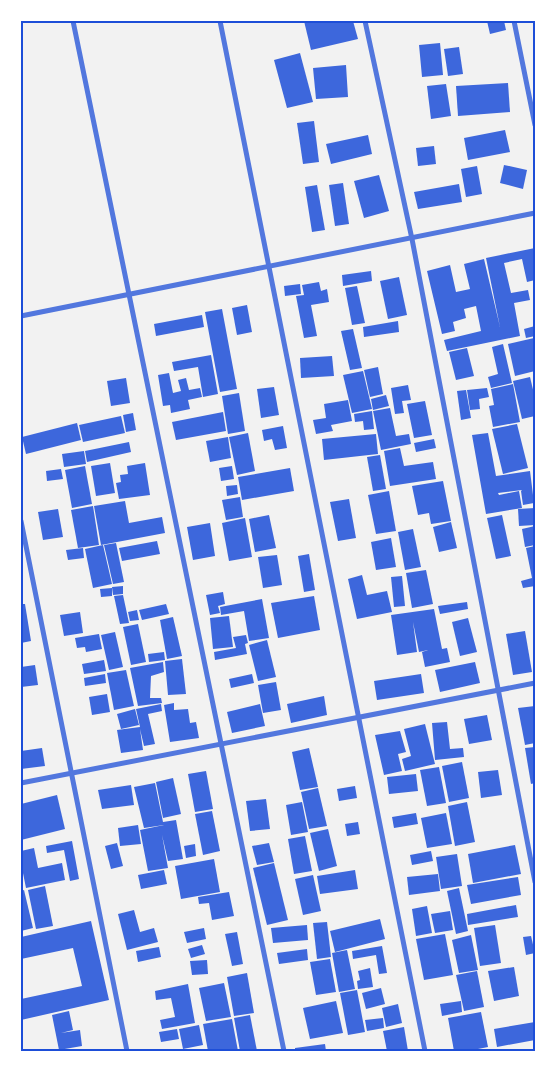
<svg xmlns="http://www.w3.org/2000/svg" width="556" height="1072" viewBox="0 0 556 1072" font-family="'Alegreya Sans',sans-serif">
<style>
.building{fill:#3d67dc}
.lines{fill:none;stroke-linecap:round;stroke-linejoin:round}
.minor{stroke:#5277de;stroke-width:5}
.neatline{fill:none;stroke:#1d4ed8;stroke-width:2}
</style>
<rect width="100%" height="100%" fill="#f2f2f2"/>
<g class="building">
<path d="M304 21H353L358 39 311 50Z"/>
<path d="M487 21H504L506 30 490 34Z"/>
<path d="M440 43 443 75 422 77 419 45Z"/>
<path d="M459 47 463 74 448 76 444 49Z"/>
<path d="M300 53 313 102 287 108 274 60Z"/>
<path d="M346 65 348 97 316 99 313 68Z"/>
<path d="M508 83 510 112 458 116 456 86Z"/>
<path d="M446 84 451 116 431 119 427 86Z"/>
<path d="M314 121 319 162 303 164 297 123Z"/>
<path d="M505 130 510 152 468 160 464 138Z"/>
<path d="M368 135 372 154 331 164 326 144Z"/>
<path d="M434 146 436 164 418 166 416 148Z"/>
<path d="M504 165 527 170 523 189 500 183Z"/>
<path d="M477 166 482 194 466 197 461 169Z"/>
<path d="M379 175 389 211 364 218 354 181Z"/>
<path d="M343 183 349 224 335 226 329 185Z"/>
<path d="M459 184 462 202 418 209 414 192Z"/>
<path d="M317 185 325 230 312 232 305 187Z"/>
<path d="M535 248V280L527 282 522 259 504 263 511 293 528 290 530 300 514 303 520 336 447 351 444 340 481 331 476 306 464 309 466 318 453 322 455 331 442 334 427 271 450 265 456 292 470 289 464 264 484 259 500 327 486 258Z"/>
<path d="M371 271 372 281 343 286 342 275Z"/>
<path d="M399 277 407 315 388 319 380 281Z"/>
<path d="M319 282 321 291 327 289 329 302 311 305 317 336 304 338 296 296 304 295 302 285Z"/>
<path d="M300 284 301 294 285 296 284 286Z"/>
<path d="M357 286 365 323 352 325 345 288Z"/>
<path d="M247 305 252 332 237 335 232 308Z"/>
<path d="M222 309 237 389 220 392 205 312Z"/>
<path d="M202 315 204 327 156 336 154 324Z"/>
<path d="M398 321 399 332 364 337 363 327Z"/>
<path d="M535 326V336L526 338 524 329Z"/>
<path d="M353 329 362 368 350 370 341 331Z"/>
<path d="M534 338 535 371 515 376 508 344Z"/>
<path d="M503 344 512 383 491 388 488 377 498 374 492 347Z"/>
<path d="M467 348 474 376 456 380 449 352Z"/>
<path d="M211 355 218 394 203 397 198 367 174 371 172 362Z"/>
<path d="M332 356 334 376 301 378 300 358Z"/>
<path d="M378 367 383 394 370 397 364 370Z"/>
<path d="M363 371 372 409 352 413 343 375Z"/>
<path d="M169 373 173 393 181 391 178 380 186 378 189 390 200 388 202 397 188 400 190 409 171 413 170 405 163 406 158 375Z"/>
<path d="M530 377 535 398V416L522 419 513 381Z"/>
<path d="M126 378 130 403 111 406 107 381Z"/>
<path d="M513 384 520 422 493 427 489 406 494 405 491 389Z"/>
<path d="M408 385 411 400 402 401 404 413 395 414 391 388Z"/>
<path d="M274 387 279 415 261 418 257 389Z"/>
<path d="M487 388 489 397 479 399 480 409 470 410 467 390Z"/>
<path d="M466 390 471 418 461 420 457 391Z"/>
<path d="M239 393 245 431 228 434 222 396Z"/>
<path d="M386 395 389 406 373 410 371 399Z"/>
<path d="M348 400 352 421 331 425 333 431 316 434 313 420 326 418 324 404Z"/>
<path d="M425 401 432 435 414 438 407 404Z"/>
<path d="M390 408 396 436 409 434 411 444 381 450 373 411Z"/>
<path d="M372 411 374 429 364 430 363 421 355 422 354 414Z"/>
<path d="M223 412 226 431 176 440 172 422Z"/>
<path d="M133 413 136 430 126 432 123 415Z"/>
<path d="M121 416 125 433 83 442 79 425Z"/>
<path d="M77 423 81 440 26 454 22 437Z"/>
<path d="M517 424 528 468 503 474 492 429Z"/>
<path d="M283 426 287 448 275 450 272 439 264 441 262 430Z"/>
<path d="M248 433 255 471 237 475 229 437Z"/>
<path d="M488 433 496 476 530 471 534 503 523 505 521 491 522 490 498 493 499 495 519 491 522 508 486 514 472 435Z"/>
<path d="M376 434 378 454 324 460 322 439Z"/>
<path d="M228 437 231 458 210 462 206 441Z"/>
<path d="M434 439 436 448 416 452 414 443Z"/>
<path d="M129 442 131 452 87 462 85 451Z"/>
<path d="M400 448 404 466 433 462 436 479 390 486 384 451Z"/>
<path d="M84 451 86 464 64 467 62 454Z"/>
<path d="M380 455 386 489 373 491 367 457Z"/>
<path d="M110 463 115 493 96 496 91 466Z"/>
<path d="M145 463 150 495 119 499 116 483 121 482 120 475 128 474 127 466Z"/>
<path d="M85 466 92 504 72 508 65 470Z"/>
<path d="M232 466 234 479 221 481 219 468Z"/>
<path d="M290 468 294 491 242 500 238 477Z"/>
<path d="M61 469 63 479 47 481 46 471Z"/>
<path d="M443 481 451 521 431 524 429 513 418 515 412 486Z"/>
<path d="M237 485 238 494 227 496 226 486Z"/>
<path d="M389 491 396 531 376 534 368 495Z"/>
<path d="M240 497 243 517 226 520 222 500Z"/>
<path d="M349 499 356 538 338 541 330 502Z"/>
<path d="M125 501 129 523 162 517 165 533 101 545 94 506Z"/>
<path d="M93 506 99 545 78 548 71 510Z"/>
<path d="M535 508V525L519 526 518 509Z"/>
<path d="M58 509 63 537 43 540 38 512Z"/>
<path d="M269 515 276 548 255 552 249 519Z"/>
<path d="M502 515 511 556 496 559 487 518Z"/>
<path d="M245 518 252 557 229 561 222 523Z"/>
<path d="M451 522 457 548 439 552 433 527Z"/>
<path d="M210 523 215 556 193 560 187 527Z"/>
<path d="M535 526V545L525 547 522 529Z"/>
<path d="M413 529 421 567 405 570 398 532Z"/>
<path d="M391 538 396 567 376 570 371 542Z"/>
<path d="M157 541 160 554 122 561 119 548Z"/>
<path d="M116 543 124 582 113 584 104 545Z"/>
<path d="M103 545 112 584 93 588 85 549Z"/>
<path d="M535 546V586L523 588 521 581 532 578 526 548Z"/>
<path d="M83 548 84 558 68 560 66 550Z"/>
<path d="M309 554 315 590 304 592 298 556Z"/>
<path d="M277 555 282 585 263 588 258 557Z"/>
<path d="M426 570 433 604 412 608 406 573Z"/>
<path d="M362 575 367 595 387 591 392 612 357 619 348 579Z"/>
<path d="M402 576 405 606 394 607 391 577Z"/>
<path d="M123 586V594L113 595 112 587Z"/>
<path d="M112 588V596L101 597 100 589Z"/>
<path d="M223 592 225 604 218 606 220 613 210 615 206 595Z"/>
<path d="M123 595 129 623 120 624 114 596Z"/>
<path d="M314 596 320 630 278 638 271 603Z"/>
<path d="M262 599 269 638 249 641 244 611 221 615 220 607Z"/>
<path d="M467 602 468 609 440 614 438 606Z"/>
<path d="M21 604H25L31 641 21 643Z"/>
<path d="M166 604 169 614 142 620 139 610Z"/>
<path d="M434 609 442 649 447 648 450 662 425 667 422 652 428 650 419 652 413 622 417 652 397 655 391 615Z"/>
<path d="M137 610 139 620 130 621 128 612Z"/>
<path d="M80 612 83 633 64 636 60 615Z"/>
<path d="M229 616 233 647 213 649 210 618Z"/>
<path d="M173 617 182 656 167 659 160 620Z"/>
<path d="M468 618 477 652 460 656 452 622Z"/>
<path d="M138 624 146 662 131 665 123 627Z"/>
<path d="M525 631 532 672 513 675 506 634Z"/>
<path d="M115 632 123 667 109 670 101 635Z"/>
<path d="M99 634 102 649 86 652 85 647 77 648 75 638Z"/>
<path d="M246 635 248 643 245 644 247 654 215 660 214 652 236 648 233 637Z"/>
<path d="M267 640 276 677 258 681 249 645Z"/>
<path d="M164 652 165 660 149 662 148 654Z"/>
<path d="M182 659 186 694 168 695 165 661Z"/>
<path d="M104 660 106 671 84 674 82 664Z"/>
<path d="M163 662 164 672 151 676 150 698H161L162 703 138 706 130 668Z"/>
<path d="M475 662 480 683 440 692 435 670Z"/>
<path d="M35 665 38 685 21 687V667Z"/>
<path d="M126 670 134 706 114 710 107 673Z"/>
<path d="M105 674 106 683 85 686 84 678Z"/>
<path d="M252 674 254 683 231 688 229 679Z"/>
<path d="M421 674 424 693 377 700 374 681Z"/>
<path d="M276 682 281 710 263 713 258 685Z"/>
<path d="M107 694 110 712 92 715 89 697Z"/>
<path d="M324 696 327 715 291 723 287 704Z"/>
<path d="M174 703V710L188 709 190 723 196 722 199 738 170 742 164 705Z"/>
<path d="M161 704 162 711 148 714 155 744 144 746 140 729 143 750 121 753 117 730 140 727 136 709Z"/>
<path d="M260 704 265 726 232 733 227 712Z"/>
<path d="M535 706V743L525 745 518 708Z"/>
<path d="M135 709 139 725 121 729 117 714Z"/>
<path d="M487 715 492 740 469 744 464 719Z"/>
<path d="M447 722 450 749 463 748 464 757 435 760 432 723Z"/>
<path d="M425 724 435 764 405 771 402 759 411 756 404 729Z"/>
<path d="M400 731 406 752 398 754 402 771 384 775 375 735Z"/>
<path d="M535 747V783L531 784 525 748Z"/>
<path d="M42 748 45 766 21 769V751Z"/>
<path d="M309 748 318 787 300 790 292 752Z"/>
<path d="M462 762 469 798 449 802 442 766Z"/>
<path d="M439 767 446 803 427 806 420 770Z"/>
<path d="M498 770 502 795 481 798 478 772Z"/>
<path d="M206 771 213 809 195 812 188 774Z"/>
<path d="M416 774 418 791 389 794 387 777Z"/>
<path d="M173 778 181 814 163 818 156 782Z"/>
<path d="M155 783 163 822 176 820 183 859 168 861 162 835 168 868 148 871 140 830 164 825 144 828 134 787Z"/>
<path d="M131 785 134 805 102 809 98 790Z"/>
<path d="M355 786 357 798 339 801 337 789Z"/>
<path d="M318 788 327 826 309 829 301 792Z"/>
<path d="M57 795 65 829 21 840V804Z"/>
<path d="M266 799 270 829 250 831 246 801Z"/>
<path d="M302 802 308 832 291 835 286 805Z"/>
<path d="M467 802 475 842 455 846 448 806Z"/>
<path d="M212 811 220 851 203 855 195 814Z"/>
<path d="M416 813 418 824 394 828 392 817Z"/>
<path d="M446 813 452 844 427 848 421 818Z"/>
<path d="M358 822 360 834 347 836 345 824Z"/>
<path d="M138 825 141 844 120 846 118 828Z"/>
<path d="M328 829 337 866 319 871 310 833Z"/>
<path d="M305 836 312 871 294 874 288 839Z"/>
<path d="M72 841 79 879 70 881 64 850 47 853 46 846Z"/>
<path d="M117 843 123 866 111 869 105 846Z"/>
<path d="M269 843 274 862 257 865 252 846Z"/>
<path d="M195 844 196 856 186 858 184 846Z"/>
<path d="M515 845 521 874 473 883 468 854Z"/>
<path d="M34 848 38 868 62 863 65 880 26 888 21 863V851Z"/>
<path d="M431 851 433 861 412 865 410 855Z"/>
<path d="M457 854 462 886 441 889 436 857Z"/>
<path d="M214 859 220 892 181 899 175 866Z"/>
<path d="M274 863 288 920 267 925 253 868Z"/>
<path d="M164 870 167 884 141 889 138 875Z"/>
<path d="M355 870 358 889 320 894 317 876Z"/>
<path d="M438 874 440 891 409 895 407 877Z"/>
<path d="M313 875 321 911 303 915 295 879Z"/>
<path d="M518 877 521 895 471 904 467 885Z"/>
<path d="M45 886 53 926 36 929 28 890Z"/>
<path d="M459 888 468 931 456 934 447 891Z"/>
<path d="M24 890 33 928 21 931V891Z"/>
<path d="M229 892 234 916 212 920 209 903 199 904 198 897Z"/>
<path d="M516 905 518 917 468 925 467 914Z"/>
<path d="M427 906 432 933 416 936 412 909Z"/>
<path d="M134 910 140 932 154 928 158 942 127 950 118 914Z"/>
<path d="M450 911 453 930 435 933 431 914Z"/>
<path d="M380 919 385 939 335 952 330 931Z"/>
<path d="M91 921 109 1000 21 1020V999L82 986 73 948 21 959V937Z"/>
<path d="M327 922 331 957 317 959 313 923Z"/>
<path d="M307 925 308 940 273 943 271 928Z"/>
<path d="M495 925 501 963 480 966 474 928Z"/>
<path d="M204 928 206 939 187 943 184 932Z"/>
<path d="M237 932 243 964 232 966 225 934Z"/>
<path d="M445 934 453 975 424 980 416 939Z"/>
<path d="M471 935 478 970 459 973 452 940Z"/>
<path d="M531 936 535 953 526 955 523 937Z"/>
<path d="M202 945 205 954 191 958 188 949Z"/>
<path d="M382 946 387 973 379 974 376 955 353 959 352 951Z"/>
<path d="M159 947 161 957 138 962 136 951Z"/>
<path d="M307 949 308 960 279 964 277 953Z"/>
<path d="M347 950 355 989 339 992 332 953Z"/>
<path d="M330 959 336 992 316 995 310 962Z"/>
<path d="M207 960 208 974 192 975 190 961Z"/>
<path d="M514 967 519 996 494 1001 488 971Z"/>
<path d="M370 968 373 987 358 989 357 981 360 980 358 971Z"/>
<path d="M477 971 484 1007 464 1011 456 975Z"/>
<path d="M247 973 254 1013 234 1016 227 977Z"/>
<path d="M224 983 231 1017 206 1021 199 988Z"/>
<path d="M188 984 195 1023 162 1029 160 1020 175 1017 171 998 156 1000 155 991Z"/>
<path d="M381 988 385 1004 366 1009 362 993Z"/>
<path d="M357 990 365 1032 348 1035 340 993Z"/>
<path d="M336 1001 343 1033 310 1039 303 1008Z"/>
<path d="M461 1001 462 1012 442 1016 440 1004Z"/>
<path d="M398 1004 402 1023 386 1027 382 1008Z"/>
<path d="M69 1011 73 1030 61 1033 80 1030 82 1046 59 1050 52 1015Z"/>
<path d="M481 1012 488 1047 468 1051H454L448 1018Z"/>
<path d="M250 1015 257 1051H240L234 1018Z"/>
<path d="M383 1018 384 1028 367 1031 365 1020Z"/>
<path d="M232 1019 238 1051H208L203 1024Z"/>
<path d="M535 1022V1040L497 1047 494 1029Z"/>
<path d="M199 1025 203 1045 183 1049 179 1029Z"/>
<path d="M404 1027 408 1051H387L383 1031Z"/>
<path d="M177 1029 179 1039 161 1042 159 1032Z"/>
<path d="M325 1044 326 1051H295V1048Z"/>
</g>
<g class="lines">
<g class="minor">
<path d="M73 21 284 1051"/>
<path d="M220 21 425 1051"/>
<path d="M365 21 412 239 535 882"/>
<path d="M514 21 535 125"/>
<path d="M21 316 535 213"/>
<path d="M21 521 127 1051"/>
<path d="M21 783 535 683"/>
</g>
</g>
<rect width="556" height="1072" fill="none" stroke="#ffffff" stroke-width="45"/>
<rect x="22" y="22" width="512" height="1028" class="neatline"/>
</svg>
